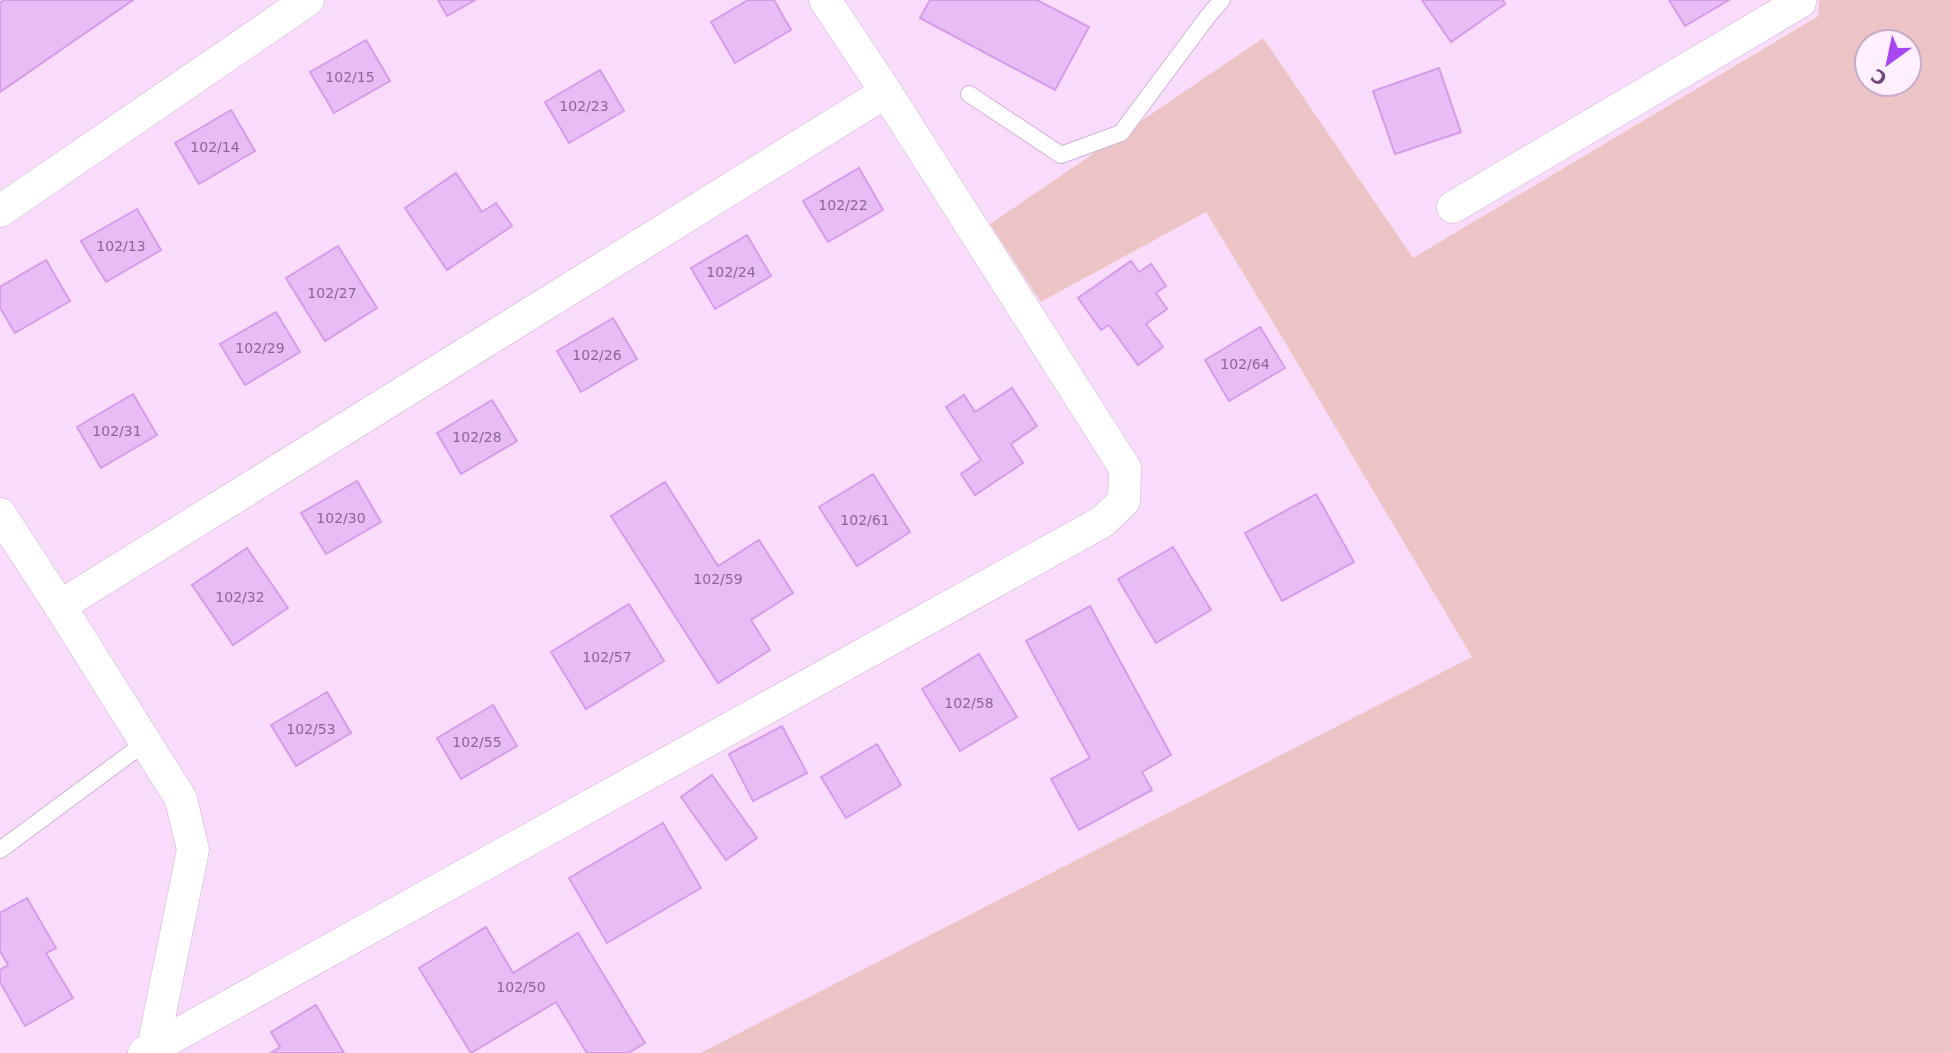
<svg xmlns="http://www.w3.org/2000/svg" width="1951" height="1053" viewBox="0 0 1951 1053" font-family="'DejaVu Sans',sans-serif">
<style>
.residential{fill:#f9dbfb}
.green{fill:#edc4c6;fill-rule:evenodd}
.building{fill:#e8bdf5;stroke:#d69ce9;stroke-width:2}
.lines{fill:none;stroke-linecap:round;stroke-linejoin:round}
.lane-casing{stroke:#cfb2d6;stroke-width:18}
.street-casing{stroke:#cfb2d6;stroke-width:33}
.lane{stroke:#fff;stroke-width:16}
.street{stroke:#fff;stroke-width:32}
.labels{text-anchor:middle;stroke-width:6;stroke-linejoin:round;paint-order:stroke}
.number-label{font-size:14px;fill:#8c6699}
</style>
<rect width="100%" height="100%" fill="#fde8fe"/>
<path class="residential" d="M0 0H1819L1818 15 1413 258 1263 38 1042 302 1206 212 1283 339 1473 657 700 1053H0Z"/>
<path class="green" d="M1819 0H1951V1053H700L1472 657 1283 339 1206 212 1041 302 990 224 1263 38 1413 258 1818 16ZM1867 42H1909V84H1867Z"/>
<g class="building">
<path d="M4 0H133L0 92V3Z"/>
<path d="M438 0H475L447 16Z"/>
<path d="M748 0H774L791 30 735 63 711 22Z"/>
<path d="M930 0H1037L1089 27 1055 90 920 18Z"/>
<path d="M1422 0H1503L1505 4 1451 42Z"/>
<path d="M1669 0H1729L1685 26Z"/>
<path d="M366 40 390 81 334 113 310 72Z"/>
<path d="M1439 68 1461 132 1395 154 1373 91Z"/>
<path d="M600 70 624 111 569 143 545 102Z"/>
<path d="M231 110 255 151 199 184 175 143Z"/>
<path d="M859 168 883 210 828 242 803 201Z"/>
<path d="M456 173 482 212 496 203 512 226 447 270 405 208Z"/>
<path d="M137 209 161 250 106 282 81 241Z"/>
<path d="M747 235 771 276 715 309 691 268Z"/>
<path d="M338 246 377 308 325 341 286 278Z"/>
<path d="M46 260 70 301 15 333 0 308V287Z"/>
<path d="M1131 261 1139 272 1151 264 1166 286 1156 293 1167 309 1146 324 1163 347 1138 365 1109 325 1101 330 1078 298Z"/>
<path d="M276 312 300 352 245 385 220 344Z"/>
<path d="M613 318 637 359 581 392 557 351Z"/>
<path d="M1260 327 1285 368 1229 401 1205 360Z"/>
<path d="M1012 388 1037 426 1011 444 1023 463 975 495 961 474 981 460 946 407 964 395 975 412Z"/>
<path d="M133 394 157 435 101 468 77 427Z"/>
<path d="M492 400 517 441 461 474 437 433Z"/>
<path d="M873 474 910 532 857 566 819 507Z"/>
<path d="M357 481 381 522 326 554 301 513Z"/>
<path d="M665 482 718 566 759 540 793 593 751 620 770 650 718 683 611 516Z"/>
<path d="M1316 494 1354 562 1282 601 1245 533Z"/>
<path d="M1173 547 1211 610 1156 643 1118 579Z"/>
<path d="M247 548 288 608 233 645 192 585Z"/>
<path d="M629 604 664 661 586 709 551 652Z"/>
<path d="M1090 606 1171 755 1142 772 1152 790 1079 830 1051 779 1090 758 1026 641Z"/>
<path d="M979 654 1017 717 960 751 922 689Z"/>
<path d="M327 692 351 733 296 766 271 725Z"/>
<path d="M493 705 517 746 461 779 437 738Z"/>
<path d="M782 726 807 773 753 801 729 754Z"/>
<path d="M877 744 901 785 846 818 821 777Z"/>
<path d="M712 775 757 838 726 860 681 797Z"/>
<path d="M663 823 701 888 607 943 569 878Z"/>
<path d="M27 898 56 948 46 953 73 998 25 1026 0 982V970L8 965 0 951V913Z"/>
<path d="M486 927 513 973 578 933 645 1043 628 1053H587L556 1002 471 1053 419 968Z"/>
<path d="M316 1005 344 1053H271L280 1047 271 1032Z"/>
</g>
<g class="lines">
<defs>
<g id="lane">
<path d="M969 94 1061 155 1121 133 1208 16 1222 0"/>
<path d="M0 850 146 742"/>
</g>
<g id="street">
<path d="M1453 207 1800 2V0"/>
<path d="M0 211 308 0"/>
<path d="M0 514 60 606 181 799 193 850 153 1048"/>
<path d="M60 606 886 92"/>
<path d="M144 1053 1102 522 1124 501 1125 468 886 92 825 0"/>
</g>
</defs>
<use href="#lane" class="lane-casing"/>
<use href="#street" class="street-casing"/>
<use href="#lane" class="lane"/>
<use href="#street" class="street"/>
</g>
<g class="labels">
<g class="number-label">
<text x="350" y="82">102/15</text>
<text x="584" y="111">102/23</text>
<text x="215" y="152">102/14</text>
<text x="843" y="210">102/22</text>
<text x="121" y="251">102/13</text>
<text x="731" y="277">102/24</text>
<text x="332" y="298">102/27</text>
<text x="260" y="353">102/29</text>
<text x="597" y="360">102/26</text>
<text x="1245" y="369">102/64</text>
<text x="117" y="436">102/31</text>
<text x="477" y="442">102/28</text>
<text x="341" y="523">102/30</text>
<text x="865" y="525">102/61</text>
<text x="718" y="584">102/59</text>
<text x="240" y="602">102/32</text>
<text x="607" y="662">102/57</text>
<text x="969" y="708">102/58</text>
<text x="311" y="734">102/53</text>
<text x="477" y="747">102/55</text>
<text x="521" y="992">102/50</text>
</g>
</g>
<g transform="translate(1888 63) rotate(213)"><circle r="33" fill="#ffefff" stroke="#c5adca" stroke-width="2"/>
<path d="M0-5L12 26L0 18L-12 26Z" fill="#aa46ef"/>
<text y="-10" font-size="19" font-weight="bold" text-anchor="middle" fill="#6d497a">С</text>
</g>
</svg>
